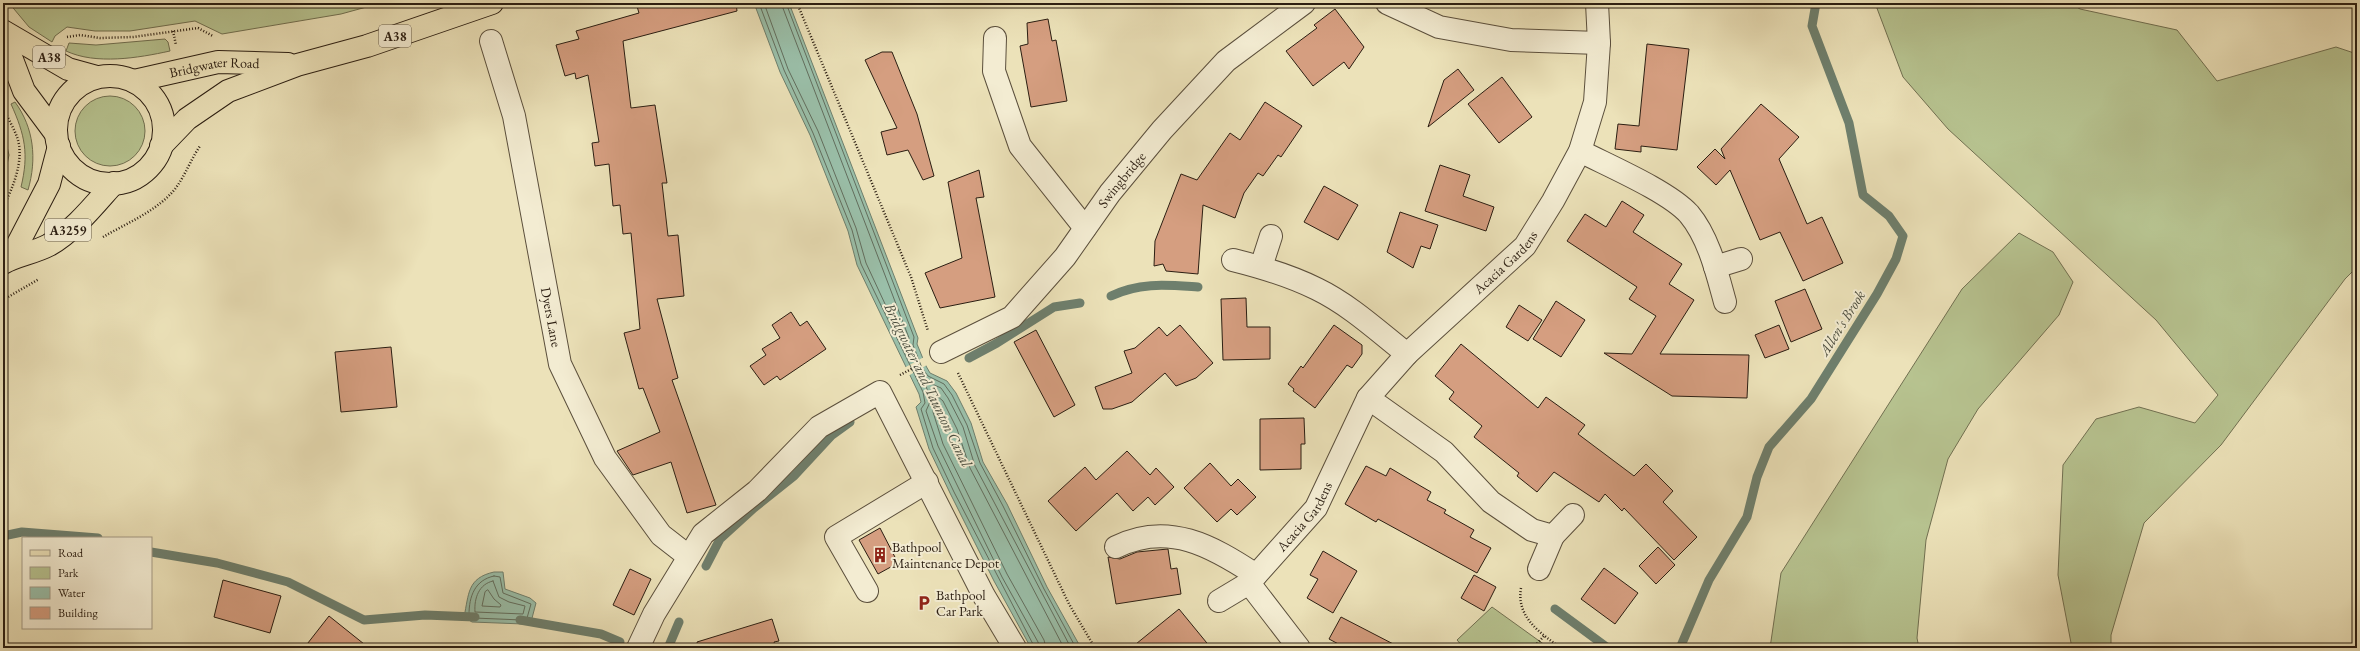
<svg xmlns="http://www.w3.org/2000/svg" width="2360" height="651" viewBox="0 0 2360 651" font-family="'EB Garamond',serif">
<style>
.green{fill:#b7c390;stroke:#717051}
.water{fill:#9abfa9;stroke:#6e7f6d}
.pier{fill:#ece2b9}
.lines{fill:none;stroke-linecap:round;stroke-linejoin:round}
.shore{stroke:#626e5e;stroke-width:1}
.stream{stroke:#6e7f6d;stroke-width:9}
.building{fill:#d59e80;stroke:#2b1e12}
.minor-casing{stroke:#5b4f3c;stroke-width:24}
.major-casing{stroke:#2b1e12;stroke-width:24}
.path{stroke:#2b1e12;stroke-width:2.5;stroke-dasharray:1 2;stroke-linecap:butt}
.minor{stroke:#f3ecd2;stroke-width:22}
.major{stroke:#ece2b9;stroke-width:22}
.labels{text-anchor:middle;stroke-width:4;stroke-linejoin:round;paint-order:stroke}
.shield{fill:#f3ecd2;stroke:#675c4c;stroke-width:1}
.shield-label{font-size:13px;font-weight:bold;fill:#2b1e12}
.street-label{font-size:14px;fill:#2b1e12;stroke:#f3ecd2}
.poi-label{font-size:14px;fill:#2b1e12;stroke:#f3ecd2;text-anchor:start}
.water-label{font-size:15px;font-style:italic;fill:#4c4e3f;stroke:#f3ecd2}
</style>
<rect width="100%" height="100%" fill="#ece2b9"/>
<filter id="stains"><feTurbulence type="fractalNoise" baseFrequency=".005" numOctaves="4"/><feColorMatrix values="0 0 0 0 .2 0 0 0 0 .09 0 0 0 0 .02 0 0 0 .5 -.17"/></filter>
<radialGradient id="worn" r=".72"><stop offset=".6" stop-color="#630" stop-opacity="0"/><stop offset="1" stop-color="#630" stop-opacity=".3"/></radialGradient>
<g class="green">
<path d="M9 3H381L341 14 222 34 195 21 130 31H95L67 27 55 36 52 42 29 27Z"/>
<path d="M1875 3H2070L2080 9 2177 30 2217 81 2336 47 2357 54V267L2345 279 2221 445 2144 523 2111 635V648H2072L2058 575 2063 465 2096 419 2139 407 2195 423 2218 395 2156 320 1948 129 1903 77Z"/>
<path d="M165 39 168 42 170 51C138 58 96 65 66 51L69 43 96 45Z"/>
<circle cx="110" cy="131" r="35"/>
<path d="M15 102C34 128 37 159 28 190L21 187C29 154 25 135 11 104Z"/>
<path d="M3 130 9 155 3 184Z"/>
<path d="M2019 233 2053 252 2073 282 2059 315 1978 409 1948 459 1926 540 1917 638 1919 648H1770L1781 573 1962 289Z"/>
<path d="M1492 607 1549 648H1464L1457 640Z"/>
</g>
<g class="water">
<path d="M754 3H789L918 338 917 344 926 366 930 373 947 381 956 393 971 423 983 462 1007 504 1047 587 1081 648H1031L994 581 950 493 929 449 916 407 921 402 919 394 857 265 848 231 810 135 780 72Z"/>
<path d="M494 572H503L505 589 530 598 536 603 531 622 523 624 472 622 464 617C469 594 467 578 494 572Z"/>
</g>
<path class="pier" d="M924 357 927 365 908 376 904 368Z"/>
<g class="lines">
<g class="shore">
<path d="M759 3 784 70 813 133 852 230 861 264 923 392 925 403 921 409 933 448 954 492 1035 648"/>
<path d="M764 3 788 69 818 131 856 228 866 263 899 334 907 345 909 338 781 3"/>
<path d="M786 3 914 337 913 345 922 368 928 376 944 384 952 395 967 425 980 463 1003 506 1044 589 1076 648"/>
<path d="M494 576 500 577 503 593 531 604 527 618 522 620 474 618 469 615C469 596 475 580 494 576Z"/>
<path d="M493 581 499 597 509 602 525 606 523 614 475 612C474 598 479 584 493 581Z"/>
<path d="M488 590 494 599 501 605 500 607 482 606 485 592Z"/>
<path d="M1040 648 1038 642 1002 577 938 446 926 411 930 402 925 381 941 388 948 398 963 427 975 466 1071 648"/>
<path d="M1046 648 1044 640 1007 574 943 444 933 412 936 395 943 401 957 429 970 468 1064 648"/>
</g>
<g class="stream">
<path d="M1111 296C1140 282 1167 285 1198 287"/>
<path d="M969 358 997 343 1054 307 1080 303"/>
<path d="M3 536 22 532 98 538"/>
<path d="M151 552 217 563 288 582 364 620 425 615 475 617"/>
<path d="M706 566 720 539 754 508 794 476 832 435 850 422"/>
<path d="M1555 609 1608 648"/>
<path d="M520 620 601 634 620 642"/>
<path d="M668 648 679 622"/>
<path d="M1680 648 1709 580 1747 517 1757 477 1769 447 1811 399 1877 294 1896 259 1903 236 1889 216 1863 195 1849 123 1812 26 1816 3"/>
</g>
</g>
<g class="building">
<path d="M636 3H736L737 11 623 41 631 108 655 105 667 183H662L668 236 678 235 684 296 657 299 678 378 672 380 716 505 687 513 671 462 633 475 617 451 660 432 643 388 639 389 624 333 640 329 631 233 623 234 620 205 613 206 609 164 595 166 592 143 599 142 588 75 576 79 575 73 565 76 556 45 579 39 576 31 639 13Z"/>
<path d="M1335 9 1364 47 1349 69 1344 62 1313 86 1286 51 1317 28 1314 25Z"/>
<path d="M1048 19 1052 41 1056 40 1067 101 1031 107 1020 46 1028 44 1027 23Z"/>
<path d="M1647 44 1689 49 1677 150 1641 146V152L1615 149 1618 124 1639 126Z"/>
<path d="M882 52H892L917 114 934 176 923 180 908 150 887 155 881 132 897 128 865 60Z"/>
<path d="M1458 69 1474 90 1428 127 1444 80Z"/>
<path d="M1502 77 1532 117 1499 143 1468 104Z"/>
<path d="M1265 102 1302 126 1281 157 1278 155 1263 176 1258 173 1244 193 1235 218 1203 205 1198 274 1166 271 1163 264 1154 266 1155 241 1181 174 1197 180 1230 133 1240 140Z"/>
<path d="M1761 104 1799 137 1779 159 1807 224 1822 217 1843 263 1803 281 1780 232 1760 240 1730 170 1716 185 1697 167 1715 149 1725 159 1721 149Z"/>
<path d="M1440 165 1470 175 1463 196 1494 207 1486 231 1425 211Z"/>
<path d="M979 170 984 197 976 198 995 297 940 308 925 273 962 258 948 182Z"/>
<path d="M1324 186 1358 205 1338 240 1304 222Z"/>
<path d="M1622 201 1644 215 1633 232 1682 264 1669 284 1694 300 1660 354 1749 355 1747 398 1672 396 1604 353 1632 354 1656 316 1629 299 1637 287 1567 241 1585 214 1606 227Z"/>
<path d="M1400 212 1438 225 1430 249 1421 246 1413 268 1387 252Z"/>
<path d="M1805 289 1822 329 1791 342 1775 301Z"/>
<path d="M1246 298 1247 327H1270V359L1223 360 1221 299Z"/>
<path d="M1556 301 1585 320 1561 357 1533 339Z"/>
<path d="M1519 305 1542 320 1528 341 1506 327Z"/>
<path d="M791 312 800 326 807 321 826 349 780 380 777 376 764 385 750 366 766 355 762 349 780 338 772 325Z"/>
<path d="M1180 325 1213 363 1196 378 1176 386 1165 373 1132 402 1112 409H1103L1095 387 1132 373 1124 351 1135 348 1159 327 1167 336Z"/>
<path d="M1334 325 1362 345V354L1352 368 1347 365 1315 408 1293 391 1294 389 1288 384 1301 366 1303 368Z"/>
<path d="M1779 325 1789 349 1765 358 1755 335Z"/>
<path d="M1036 330 1075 405 1054 417 1014 342Z"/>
<path d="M1461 344 1538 408 1546 397 1585 425 1578 434 1634 476 1646 464 1673 491 1663 502 1697 537 1674 560 1624 508 1622 511 1605 494 1599 502 1554 472 1537 492 1517 476 1519 473 1474 437 1482 426 1449 399 1454 392 1435 376Z"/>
<path d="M391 347 397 407 341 412 335 352Z"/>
<path d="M1304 418 1305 444H1301V469L1260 470V419Z"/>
<path d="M1127 451 1150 475 1156 468 1174 487 1155 505 1148 497 1133 511 1117 493 1076 531 1048 501 1085 467 1096 480Z"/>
<path d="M1210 463 1231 486 1238 479 1256 497 1237 515 1231 509 1217 522 1184 488Z"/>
<path d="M1366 466 1386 476 1390 468 1412 481 1431 492 1427 500 1446 510 1444 513 1474 530 1470 537 1491 548 1477 573 1378 519 1376 522 1345 504Z"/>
<path d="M880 528 898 563 878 574 859 540Z"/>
<path d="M1658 547 1675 565 1656 584 1639 566Z"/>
<path d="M1168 549 1171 569 1177 568 1181 594 1116 604 1108 557 1120 559 1137 552Z"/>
<path d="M1323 551 1357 571 1333 613 1307 598 1318 579 1310 575Z"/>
<path d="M1604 568 1638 593 1615 624 1581 599Z"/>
<path d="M630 569 651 579 634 615 613 605Z"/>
<path d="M1474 575 1496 587 1484 611 1461 598Z"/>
<path d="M223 580 281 596 270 633 214 617Z"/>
<path d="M1179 609 1211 648H1131Z"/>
<path d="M329 616 369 648H304Z"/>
<path d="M1341 617 1401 648H1346L1329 639Z"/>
<path d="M772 619 779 641 774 642 776 648H698L697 642Z"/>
</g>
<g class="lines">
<defs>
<g id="minor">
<path d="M1387 3 1439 27 1511 40 1599 43"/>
<path d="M995 38 994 71 1020 146 1085 228"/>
<path id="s1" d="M491 41 514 116 560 364 605 458 661 535 688 556"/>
<path d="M1580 151C1609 166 1668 191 1689 214 1709 238 1717 273 1725 302"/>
<path d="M1233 260C1261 267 1291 276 1317 289 1350 305 1379 332 1407 354"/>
<path d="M1261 267 1271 236"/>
<path d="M1715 267 1741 259"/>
<path id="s2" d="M941 352 1012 317 1065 257 1110 193 1162 130 1226 61 1304 3"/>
<path id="s3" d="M1573 515 1553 536 1532 530 1491 502 1444 452 1368 398 1407 354 1525 246 1553 201 1580 151 1595 102 1599 43 1597 3"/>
<path d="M1116 547C1168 521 1212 546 1256 575"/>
<path d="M1539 569 1553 536"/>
<path d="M867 591 836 537 927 482"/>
<path d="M1219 601 1249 583"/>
<path d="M638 648 654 614 703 534 757 491 819 427 880 392 984 596 1015 648"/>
<path id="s4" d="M1299 648 1249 583 1316 508 1368 398"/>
</g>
<g id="major">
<path d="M3 31 68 69 97 77"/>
<path d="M3 36 24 91 56 134"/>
<circle cx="110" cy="130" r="54"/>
<path id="s5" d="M134 81 218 62 288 64"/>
<path d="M161 146 187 119 228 91 297 65 367 46 492 3"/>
<path d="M10 259 49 184 59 146"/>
<path d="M3 263C17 255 34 253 49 245 75 230 95 204 114 183"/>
</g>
</defs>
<use href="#minor" class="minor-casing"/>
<use href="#major" class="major-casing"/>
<g class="path">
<path d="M797 3 911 277 928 331"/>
<path d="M173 31 176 45"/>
<path d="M67 37 80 35 100 38 133 37 198 28 213 36"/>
<path d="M3 207C13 188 25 159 17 137 14 129 9 120 5 112"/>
<path d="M103 237C127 223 157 211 175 189 185 176 191 159 200 146"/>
<path d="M3 300 39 279"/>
<path d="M958 373 1069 604 1095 648"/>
<path d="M900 375 919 365"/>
<path d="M1521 588C1516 617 1540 633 1561 648"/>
<path d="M1533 648 1545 635"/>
</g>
<use href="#minor" class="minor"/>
<use href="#major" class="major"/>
</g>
<defs>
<symbol id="building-bare" viewBox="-9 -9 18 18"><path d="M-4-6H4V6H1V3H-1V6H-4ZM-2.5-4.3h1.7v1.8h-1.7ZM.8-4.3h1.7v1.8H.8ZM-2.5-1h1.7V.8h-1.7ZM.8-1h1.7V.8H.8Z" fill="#8f2418" stroke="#f3ecd2" stroke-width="2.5" paint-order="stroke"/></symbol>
<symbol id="parking-bare" viewBox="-9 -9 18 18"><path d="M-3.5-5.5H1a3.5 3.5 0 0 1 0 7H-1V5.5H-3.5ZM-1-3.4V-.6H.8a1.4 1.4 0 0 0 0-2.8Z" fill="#8f2418" stroke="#f3ecd2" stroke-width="2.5" paint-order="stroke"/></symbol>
</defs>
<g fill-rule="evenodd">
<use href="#building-bare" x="869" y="544" width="22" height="22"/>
<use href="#parking-bare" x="913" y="592" width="22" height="22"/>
</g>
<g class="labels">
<g class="shield">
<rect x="379" y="25" width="32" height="22" rx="3"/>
<rect x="33" y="46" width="32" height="22" rx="3"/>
<rect x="45" y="219" width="46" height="22" rx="3"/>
</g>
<g class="shield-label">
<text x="395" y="41">A38</text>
<text x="49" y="62">A38</text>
<text x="68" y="235">A3259</text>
</g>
<g class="street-label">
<text dy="5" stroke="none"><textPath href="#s5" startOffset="82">Bridgwater Road</textPath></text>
<text dy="5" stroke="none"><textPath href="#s2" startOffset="255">Swingbridge</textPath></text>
<text dy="5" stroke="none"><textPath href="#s3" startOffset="456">Acacia Gardens</textPath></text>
<text dy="5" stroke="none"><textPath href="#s1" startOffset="283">Dyers Lane</textPath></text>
<text dy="5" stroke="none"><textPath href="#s4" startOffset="169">Acacia Gardens</textPath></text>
</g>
<g class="poi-label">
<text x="892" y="552">Bathpool<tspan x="892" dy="16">Maintenance Depot</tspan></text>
<text x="936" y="600">Bathpool<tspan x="936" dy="16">Car Park</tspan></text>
</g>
<g class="water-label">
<text transform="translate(1842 323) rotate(-58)" y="5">Allen's Brook</text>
<text transform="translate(928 385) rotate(64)" y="5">Bridgwater and Taunton Canal</text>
</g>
</g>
<rect width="2360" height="651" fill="none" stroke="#ece2b9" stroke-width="16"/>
<rect x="4" y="4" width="2352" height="643" fill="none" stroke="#2b1e12" stroke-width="2"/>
<rect x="8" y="8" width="2344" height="635" fill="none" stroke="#2b1e12"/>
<rect x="22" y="537" width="130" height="92" fill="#f3ecd2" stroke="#a39a85"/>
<rect x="30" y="550" width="20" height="6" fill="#ece2b9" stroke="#a39a85"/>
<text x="58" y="557" font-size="12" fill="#2b1e12">Road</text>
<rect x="30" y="567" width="20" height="12" fill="#b7c390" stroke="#a39a85"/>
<text x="58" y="577" font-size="12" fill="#2b1e12">Park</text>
<rect x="30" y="587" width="20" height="12" fill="#9abfa9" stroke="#a39a85"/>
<text x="58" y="597" font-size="12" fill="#2b1e12">Water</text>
<rect x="30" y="607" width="20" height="12" fill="#d59e80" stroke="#a39a85"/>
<text x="58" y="617" font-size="12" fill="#2b1e12">Building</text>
<rect width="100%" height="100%" filter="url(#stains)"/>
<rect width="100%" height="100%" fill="url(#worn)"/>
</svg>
